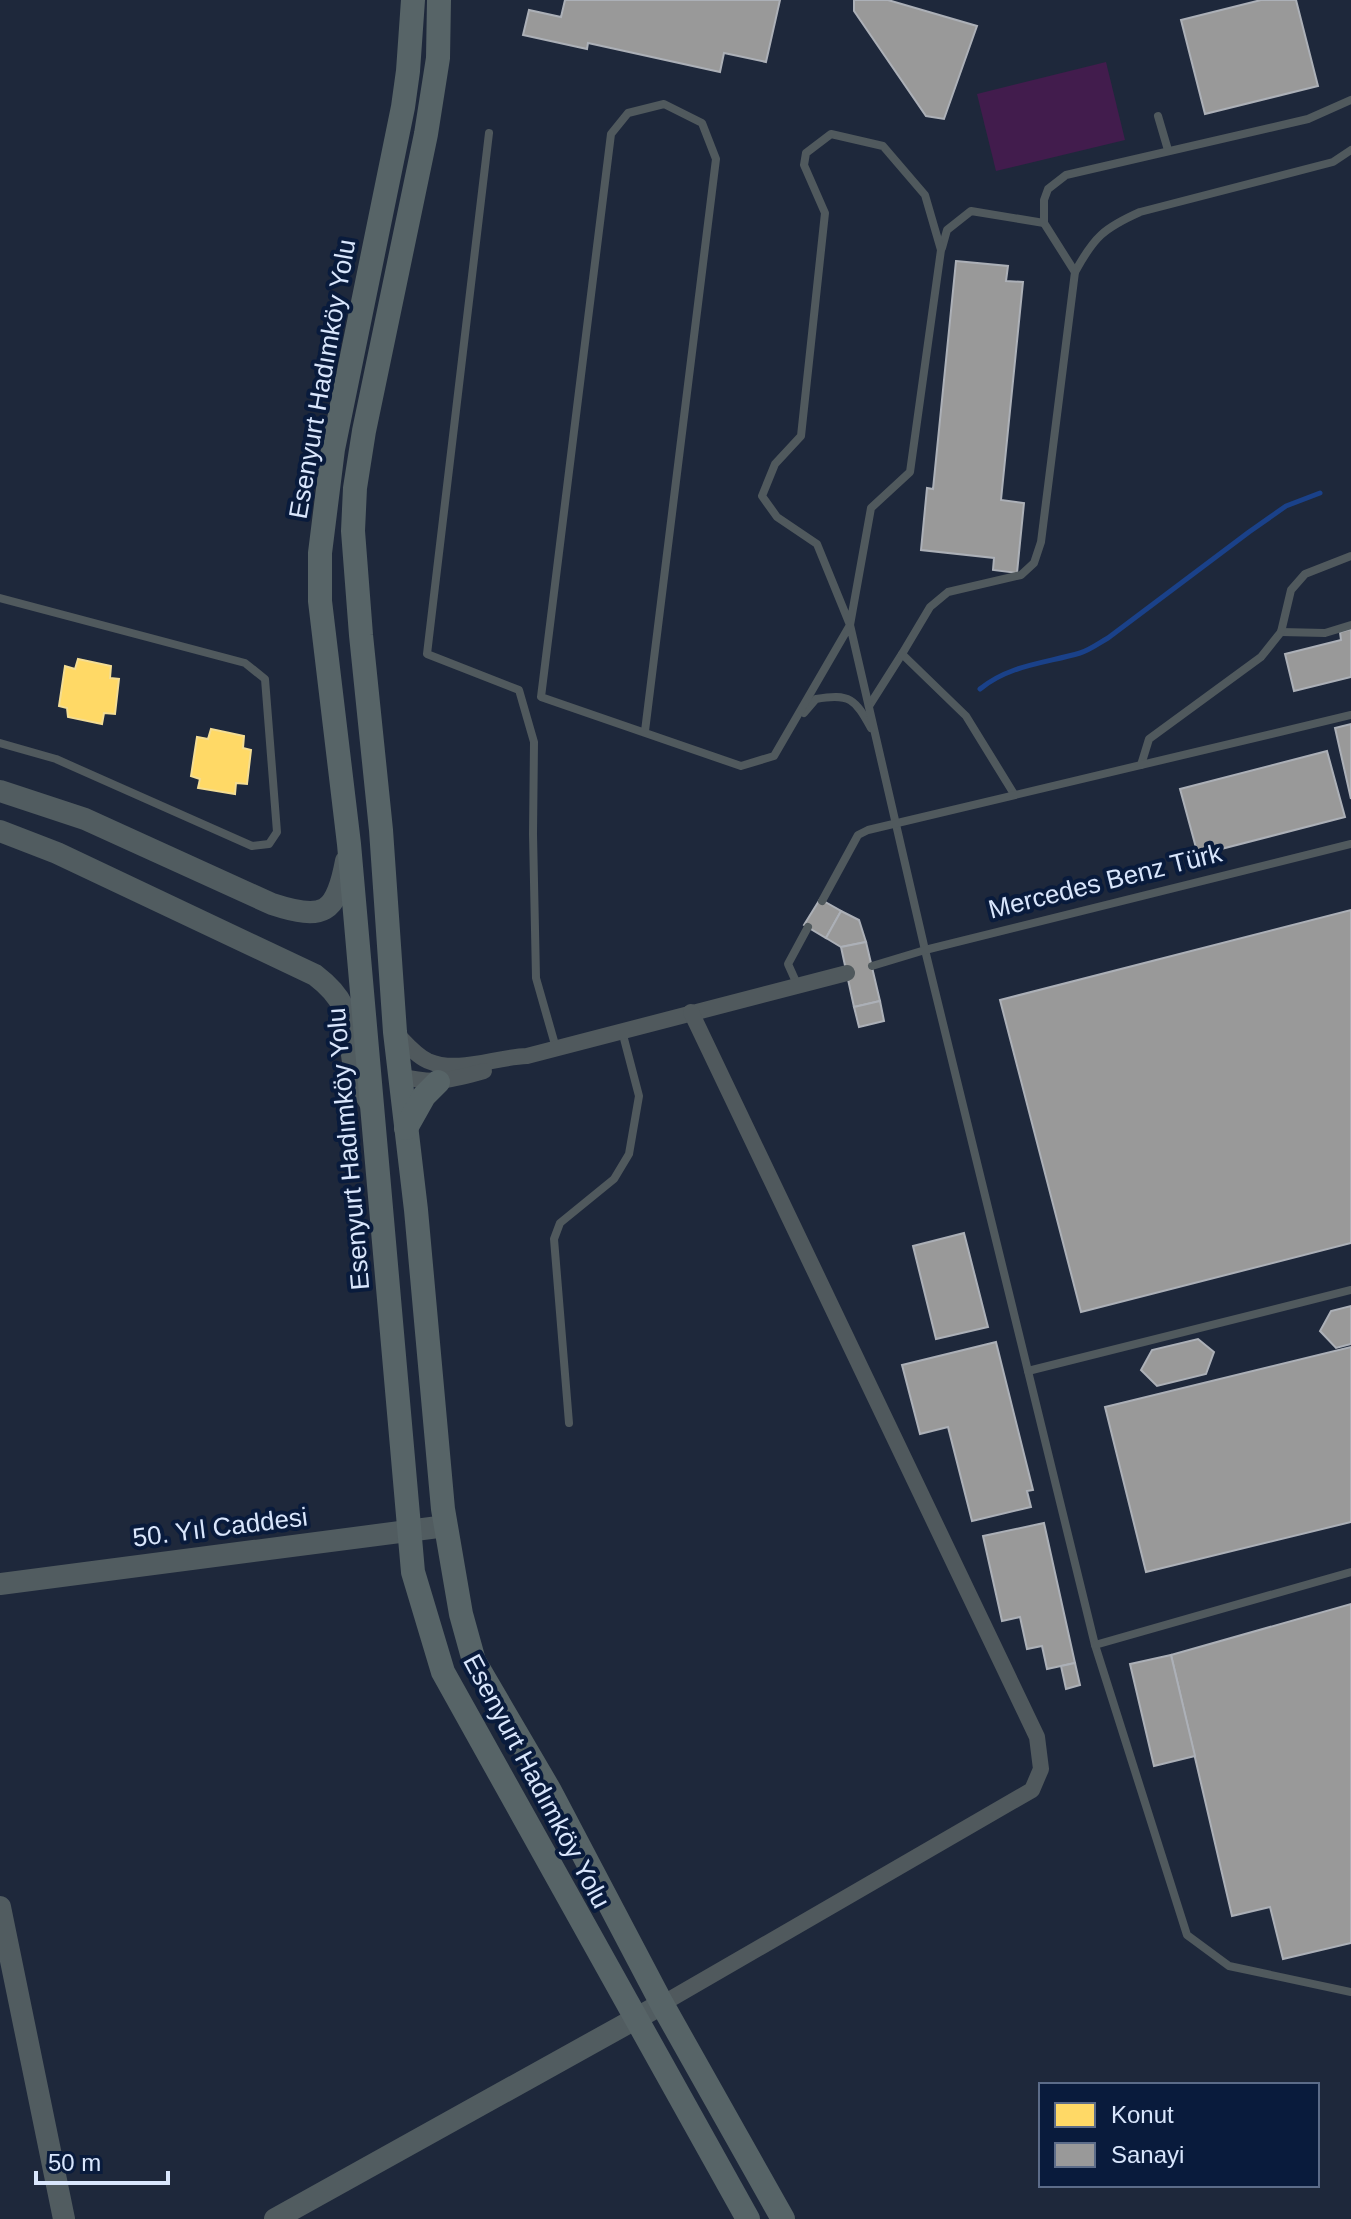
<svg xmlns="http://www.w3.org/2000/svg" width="1351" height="2219" viewBox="0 0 1351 2219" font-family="Arial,sans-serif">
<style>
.green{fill:#421c4d}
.homes{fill:#ffd966;stroke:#f4dd93;stroke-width:2}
.industry{fill:#999;stroke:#acb0b7;stroke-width:2}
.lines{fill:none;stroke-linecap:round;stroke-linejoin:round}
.stream{stroke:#1a4189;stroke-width:5}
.lane{stroke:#50595d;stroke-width:8}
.street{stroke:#50595d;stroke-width:16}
.secondary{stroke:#515c60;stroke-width:22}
.primary{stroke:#576467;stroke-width:24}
.labels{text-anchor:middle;stroke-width:8;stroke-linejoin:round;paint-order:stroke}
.street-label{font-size:26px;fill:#d9e6fc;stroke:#091b3c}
</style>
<rect width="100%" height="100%" fill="#1e283b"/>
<path class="green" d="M1106 62 1125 140 996 171 977 94Z"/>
<g class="homes">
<path d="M78 659 111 666 110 678 119 679 115 714 104 713 102 724 68 717 67 708 59 706 65 666 75 669Z"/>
<path d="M211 729 244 736 243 748 251 750 247 784 236 783 235 794 198 788 200 779 191 776 197 737 208 739Z"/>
</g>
<g class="industry">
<path d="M565 0H780L766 62 724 53 720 72 588 43 587 49 523 35 529 10 561 17Z"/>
<path d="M854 0H888L977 26 944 119 926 116 854 11Z"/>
<path d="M1261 0H1296L1318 86 1205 114 1181 20Z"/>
<path d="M956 261 1008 266 1006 281 1023 282 1001 500 1024 503 1017 573 993 570 994 558 921 550 927 488 933 489Z"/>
<path d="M1351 629V677L1294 691 1285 654 1341 640 1340 632Z"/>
<path d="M1351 724V799L1335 728Z"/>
<path d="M1327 751 1345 817 1198 855 1180 789Z"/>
<path d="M820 899 841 911 826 938 804 925Z"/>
<path d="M1351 910V1243L1081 1312 1000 1000Z"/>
<path d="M841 911 859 920 866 942 841 947 826 938Z"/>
<path d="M866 942 880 1001 854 1007 841 947Z"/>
<path d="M880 1001 884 1021 859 1027 854 1007Z"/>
<path d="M964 1233 988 1327 936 1339 913 1246Z"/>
<path d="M1351 1306V1344L1336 1348 1320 1331 1331 1311Z"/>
<path d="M1198 1339 1214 1352 1206 1374 1157 1386 1141 1370 1152 1350Z"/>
<path d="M996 1342 1033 1490 1027 1491 1031 1507 972 1521 948 1427 920 1434 902 1365Z"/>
<path d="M1351 1347V1522L1146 1572 1105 1407Z"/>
<path d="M1044 1523 1075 1663 1047 1669 1042 1646 1027 1649 1020 1617 1002 1621 983 1536Z"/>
<path d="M1351 1604V1943L1283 1959 1270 1907 1232 1916 1171 1655Z"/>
<path d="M1171 1655 1195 1756 1154 1766 1130 1664Z"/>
<path d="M1075 1663 1080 1685 1066 1689 1061 1666Z"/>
</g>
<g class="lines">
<path class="stream" d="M980 689C1009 665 1046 663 1080 653 1090 650 1099 643 1108 638L1249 532 1286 506 1320 493"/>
<g class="lane">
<path d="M1158 116 1168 150"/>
<path d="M489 133 427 654 519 690 534 742 533 834 536 978 556 1048"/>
<path d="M942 248 947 230 971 211 1044 223"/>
<path d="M1075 272C1094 237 1104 228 1140 212L1333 162 1351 150"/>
<path d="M0 598 245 663 265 679 277 832 269 844 252 846 56 759 0 743"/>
<path d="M1281 632 1325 633 1351 625"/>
<path d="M869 706 902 654"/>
<path d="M804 713 816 699C850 693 855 699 871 728"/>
<path d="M645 731 716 159 702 123 664 104 628 113 611 134 541 697 741 766 774 756 850 625 871 508 910 472 941 250 925 195 883 146 831 134 806 153 804 165 825 213 801 436 775 464 762 496 777 517 817 544 850 625 925 950 1095 1645 1187 1935 1229 1966 1351 1992"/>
<path d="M1141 765 1149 739 1261 657 1281 632 1291 590 1305 574 1351 556"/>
<path d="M1014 794 966 716 902 654 930 607 948 592 1021 575 1034 563 1041 542 1075 272 1044 223V200L1048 189 1066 175 1308 119 1351 100"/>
<path d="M822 901 858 835 868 830 1351 715"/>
<path d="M872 966 925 950 1351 844"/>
<path d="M797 984 788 964 808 927"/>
<path d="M1028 1371 1351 1290"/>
<path d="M569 1423 554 1239 560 1223 614 1179 629 1154 639 1096 622 1031"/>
<path d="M1095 1645 1351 1572"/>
</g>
<g class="street">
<path d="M395 1032C405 1042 415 1055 428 1061 458 1074 495 1057 527 1056L847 973"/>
<path d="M400 1076C436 1085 450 1080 484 1071"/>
<path d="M662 2004 1032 1790 1041 1769 1037 1737 691 1012"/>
</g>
<g class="secondary">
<path d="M0 791 85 819 272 904C324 921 336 914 346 861"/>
<path d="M0 831 57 853 315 975C357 1007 345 1027 355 1072 358 1084 366 1095 372 1106"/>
<path d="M0 1584 446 1526"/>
<path d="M0 1907 64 2219"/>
<path d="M275 2219 662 2004"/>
</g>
<g class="primary">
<path d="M413 0 408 71 403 107 333 449 320 553V601L349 844 413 1572 443 1672 748 2219"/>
<path d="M439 0 438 58 426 134 364 431 355 488 353 531 361 635 381 830 395 1032 416 1210 443 1509 461 1614 474 1661 550 1791 662 2004 783 2219"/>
<path d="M406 1128 424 1096 438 1082"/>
</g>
</g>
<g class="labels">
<g class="street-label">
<text transform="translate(322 379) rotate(-80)" y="9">Esenyurt Hadımköy Yolu</text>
<text transform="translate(1105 881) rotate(-14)" y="9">Mercedes Benz Türk</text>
<text transform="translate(348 1149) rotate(-95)" y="9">Esenyurt Hadımköy Yolu</text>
<text transform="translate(220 1527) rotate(-7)" y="9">50. Yıl Caddesi</text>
<text transform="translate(537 1781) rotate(62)" y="9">Esenyurt Hadımköy Yolu</text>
</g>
</g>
<rect x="1039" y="2083" width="280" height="104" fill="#091b3c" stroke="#5c6c89" stroke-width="2"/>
<rect x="1055" y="2103" width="40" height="24" fill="#ffd966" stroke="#5c6c89" stroke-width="2"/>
<text x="1111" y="2123" font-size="24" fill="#d9e6fc">Konut</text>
<rect x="1055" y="2143" width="40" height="24" fill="#999999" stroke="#5c6c89" stroke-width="2"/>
<text x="1111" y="2163" font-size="24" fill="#d9e6fc">Sanayi</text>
<path d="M36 2171v12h132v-12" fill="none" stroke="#d9e6fc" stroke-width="4"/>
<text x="48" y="2171" font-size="24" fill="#d9e6fc" stroke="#091b3c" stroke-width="6" paint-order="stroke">50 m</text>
</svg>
